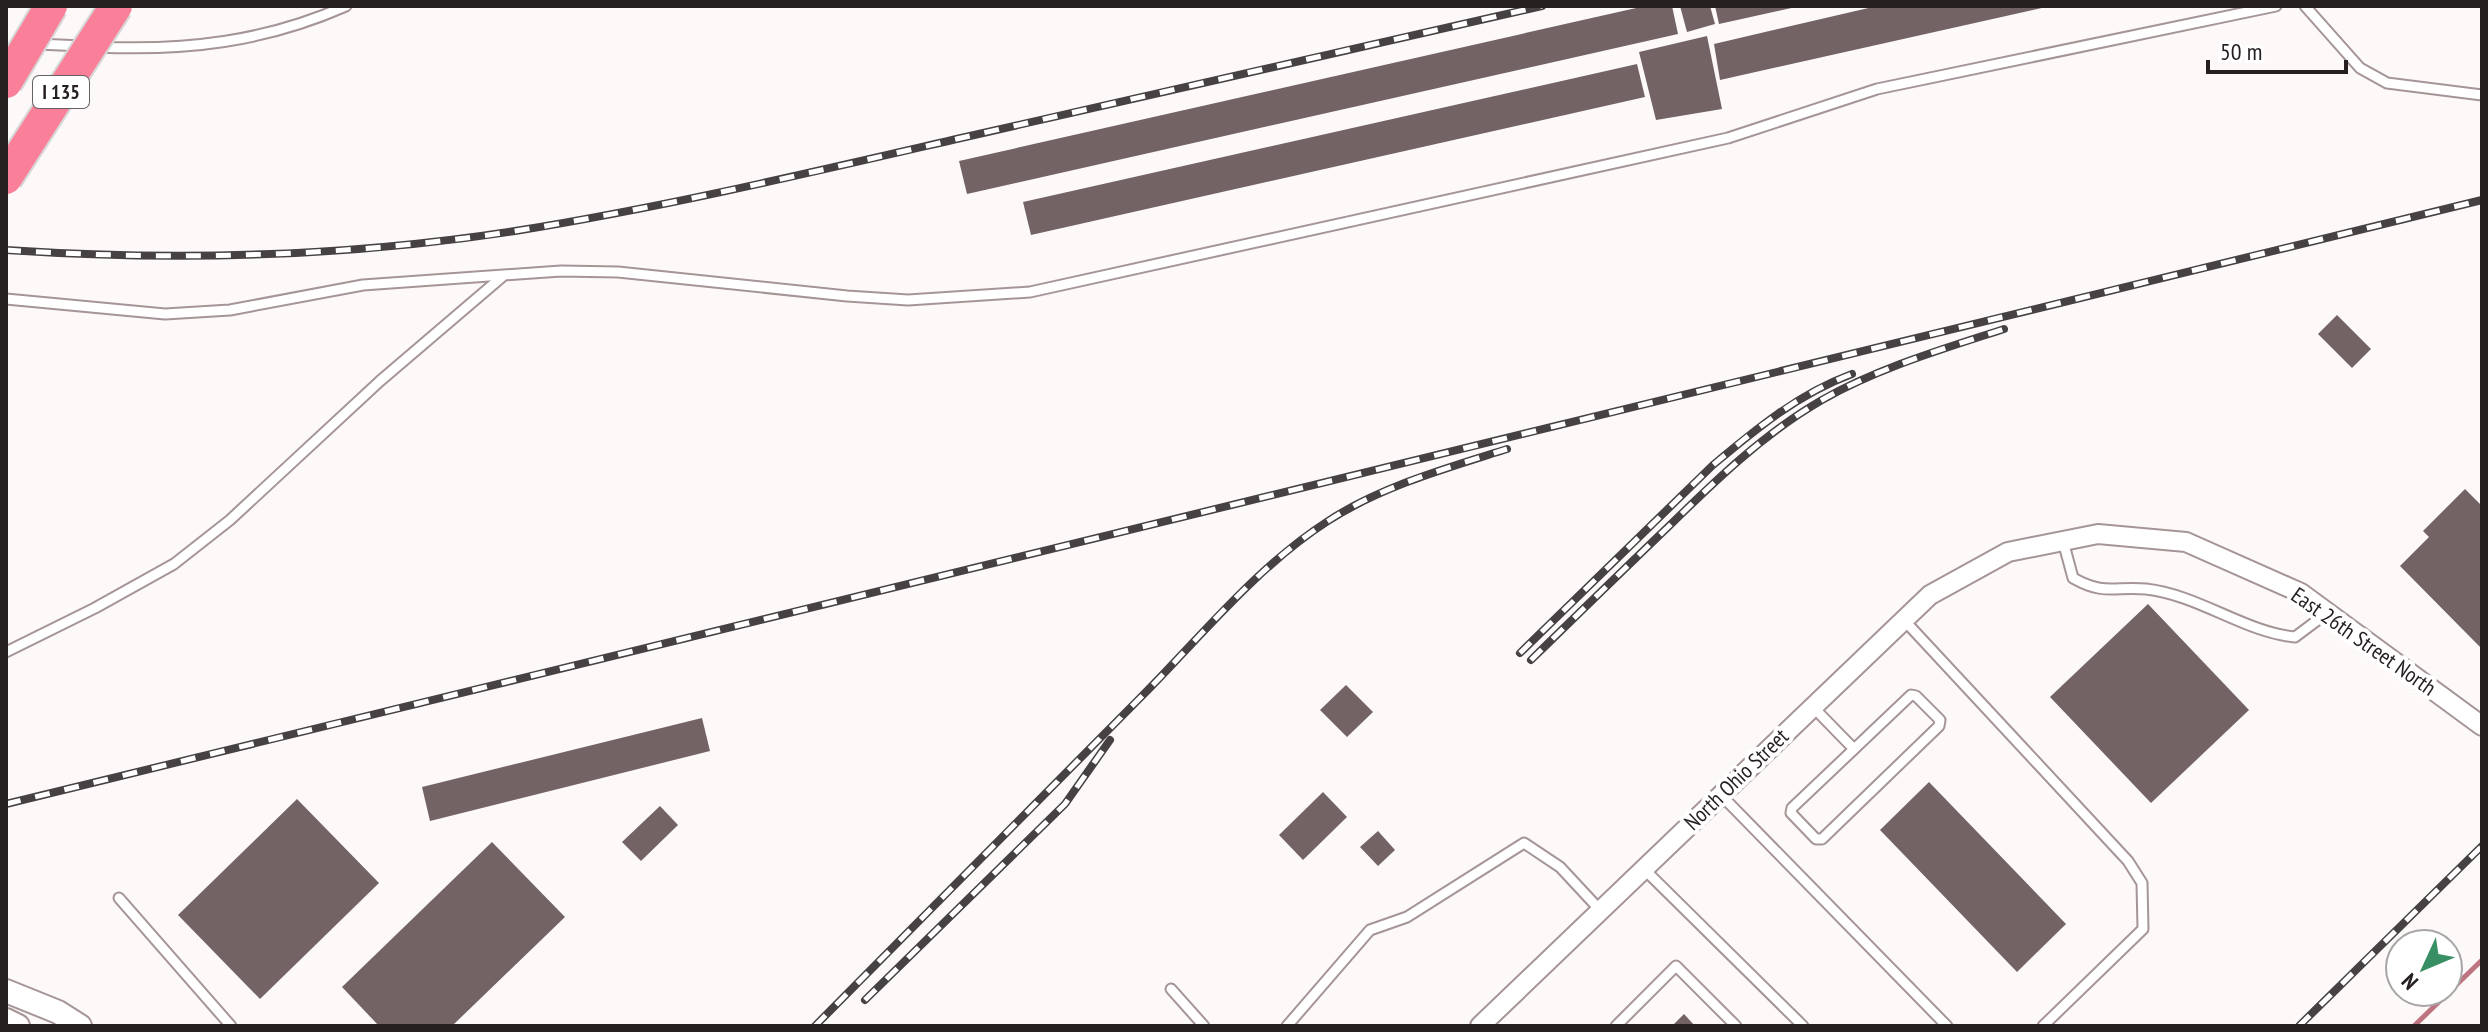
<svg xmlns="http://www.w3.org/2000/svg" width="2488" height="1032" viewBox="0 0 2488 1032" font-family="'PT Sans Narrow',sans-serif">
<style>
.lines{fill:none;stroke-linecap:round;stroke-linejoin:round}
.stream{stroke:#be7481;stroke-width:5}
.building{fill:#736365}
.service-casing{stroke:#a69597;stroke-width:13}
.minor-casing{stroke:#a69597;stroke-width:22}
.tertiary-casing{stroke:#a69597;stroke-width:26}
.service{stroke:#fff;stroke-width:9}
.minor{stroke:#fff;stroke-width:18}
.tertiary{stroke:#fff;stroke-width:22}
.rail-casing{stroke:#464142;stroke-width:8}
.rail{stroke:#fff;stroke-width:5;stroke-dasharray:15;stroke-linecap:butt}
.motorway-bridge-casing{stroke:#d8d7d7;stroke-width:36;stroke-linecap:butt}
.motorway-bridge{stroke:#fa8099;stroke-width:32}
.labels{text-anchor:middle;stroke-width:8;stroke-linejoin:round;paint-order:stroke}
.shield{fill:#fff;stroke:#666263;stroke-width:2}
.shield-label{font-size:20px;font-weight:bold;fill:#251f20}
.street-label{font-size:22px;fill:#251f20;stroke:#fff}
</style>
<rect width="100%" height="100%" fill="#fdf9f9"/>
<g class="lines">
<path class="stream" d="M2414 1026 2482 960"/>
</g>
<g class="building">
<path d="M1645 6H1672L1678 34 967 194 959 161Z"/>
<path d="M1680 6H1710L1715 24 1687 32Z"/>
<path d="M1715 6H1796V7L1719 24Z"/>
<path d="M1877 6 2046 7 1720 80 1714 44Z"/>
<path d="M1707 36 1722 109 1656 120 1639 52Z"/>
<path d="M1637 64 1645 97 1031 235 1023 202Z"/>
<path d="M2337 315 2371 349 2352 368 2318 334Z"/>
<path d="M2465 489 2482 506V649L2400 566 2429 537 2423 531Z"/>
<path d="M2148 604 2249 710 2151 803 2050 697Z"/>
<path d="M1346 685 1373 712 1347 737 1320 710Z"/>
<path d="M702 718 710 751 430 821 422 787Z"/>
<path d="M1929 782 2066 924 2017 972 1880 830Z"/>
<path d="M1323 792 1347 817 1303 860 1279 835Z"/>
<path d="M297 799 379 883 260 999 178 915Z"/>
<path d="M660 806 678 825 641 861 622 842Z"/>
<path d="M1378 831 1395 850 1378 866 1360 847Z"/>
<path d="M492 842 565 917 452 1026H379L342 987Z"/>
<path d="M1684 1014 1695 1026H1672Z"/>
</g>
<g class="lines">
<defs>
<g id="service">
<path d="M2305 6 2360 68 2387 83 2482 95"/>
<path d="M37 44 83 46"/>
<path d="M97 47C186 51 264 42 346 6"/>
<path d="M6 299 165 314 230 310 363 285 561 271 618 272 847 296 908 300 1030 292 1728 138 1877 89 2276 6"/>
<path d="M2063 541 2073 578C2105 596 2114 586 2146 589 2199 595 2244 632 2295 637L2327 613"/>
<path d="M1904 620 2128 861 2142 883 2143 929 2043 1026"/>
<path d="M6 652 95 608 174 564 230 520 380 381 503 276"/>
<path d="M1911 695 1916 696 1940 720 1939 726 1822 839H1816L1791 813 1792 808Z"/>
<path d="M1812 706 1854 749"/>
<path d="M1720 794 1947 1026"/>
<path d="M1643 868 1803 1026"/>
<path d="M119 898 231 1026"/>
<path d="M1171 989 1204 1026"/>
<path d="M1287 1026 1370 930 1407 917 1524 843 1560 867 1600 910"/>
<path d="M1616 1026 1676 966 1736 1026"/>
</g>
<path id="minor" d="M1480 1026 1930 595 2008 552 2098 534 2186 542 2301 593 2482 726"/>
<g id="tertiary">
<path d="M6 991 58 1012 80 1026"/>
<path d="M6 1020 18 1026"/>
</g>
</defs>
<use href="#service" class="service-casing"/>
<use href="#minor" class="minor-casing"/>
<use href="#tertiary" class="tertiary-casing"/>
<use href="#service" class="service"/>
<use href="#minor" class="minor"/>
<use href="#tertiary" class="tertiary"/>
<defs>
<g id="rail">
<path d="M6 250C175 261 347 257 515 231 665 207 813 172 961 138 1154 94 1348 50 1542 6"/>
<path d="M1520 653 1713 465C1756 429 1798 394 1852 374"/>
<path d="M1531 660C1576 616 1621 572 1667 528 1715 481 1763 434 1822 400 1878 368 1943 349 2004 329"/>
<path d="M6 804 2482 200"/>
<path d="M865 1000 1065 804 1110 740"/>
<path d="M815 1026C923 917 1031 808 1139 699 1200 638 1255 568 1328 521 1382 486 1447 468 1507 449"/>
<path d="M2299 1026 2482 846"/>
</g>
</defs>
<use href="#rail" class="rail-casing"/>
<use href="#rail" class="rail"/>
<defs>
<g id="motorway-bridge">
<path d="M6 82 51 6"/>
<path d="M6 178 116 6"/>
</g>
</defs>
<use href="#motorway-bridge" class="motorway-bridge-casing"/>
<use href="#motorway-bridge" class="motorway-bridge"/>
</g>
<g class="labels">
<rect class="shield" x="33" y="76" width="56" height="32" rx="6"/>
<g class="shield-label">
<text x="61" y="99">I 135</text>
</g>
<g class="street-label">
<text transform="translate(2364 641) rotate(35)" y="8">East 26th Street North</text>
<text transform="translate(1736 779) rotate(-44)" y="8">North Ohio Street</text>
</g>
</g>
<rect width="2488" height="1032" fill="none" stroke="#251f20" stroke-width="16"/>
<g transform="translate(2424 968) rotate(226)"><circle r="38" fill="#ffffff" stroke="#a8a5a6" stroke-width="2"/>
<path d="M0-6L14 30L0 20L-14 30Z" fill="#388f63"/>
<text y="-12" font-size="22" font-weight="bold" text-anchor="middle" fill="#251f20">N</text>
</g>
<path d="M2208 60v12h138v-12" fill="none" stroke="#251f20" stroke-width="4"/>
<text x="2220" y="60" font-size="24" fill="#251f20" stroke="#ffffff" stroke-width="6" paint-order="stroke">50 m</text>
</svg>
